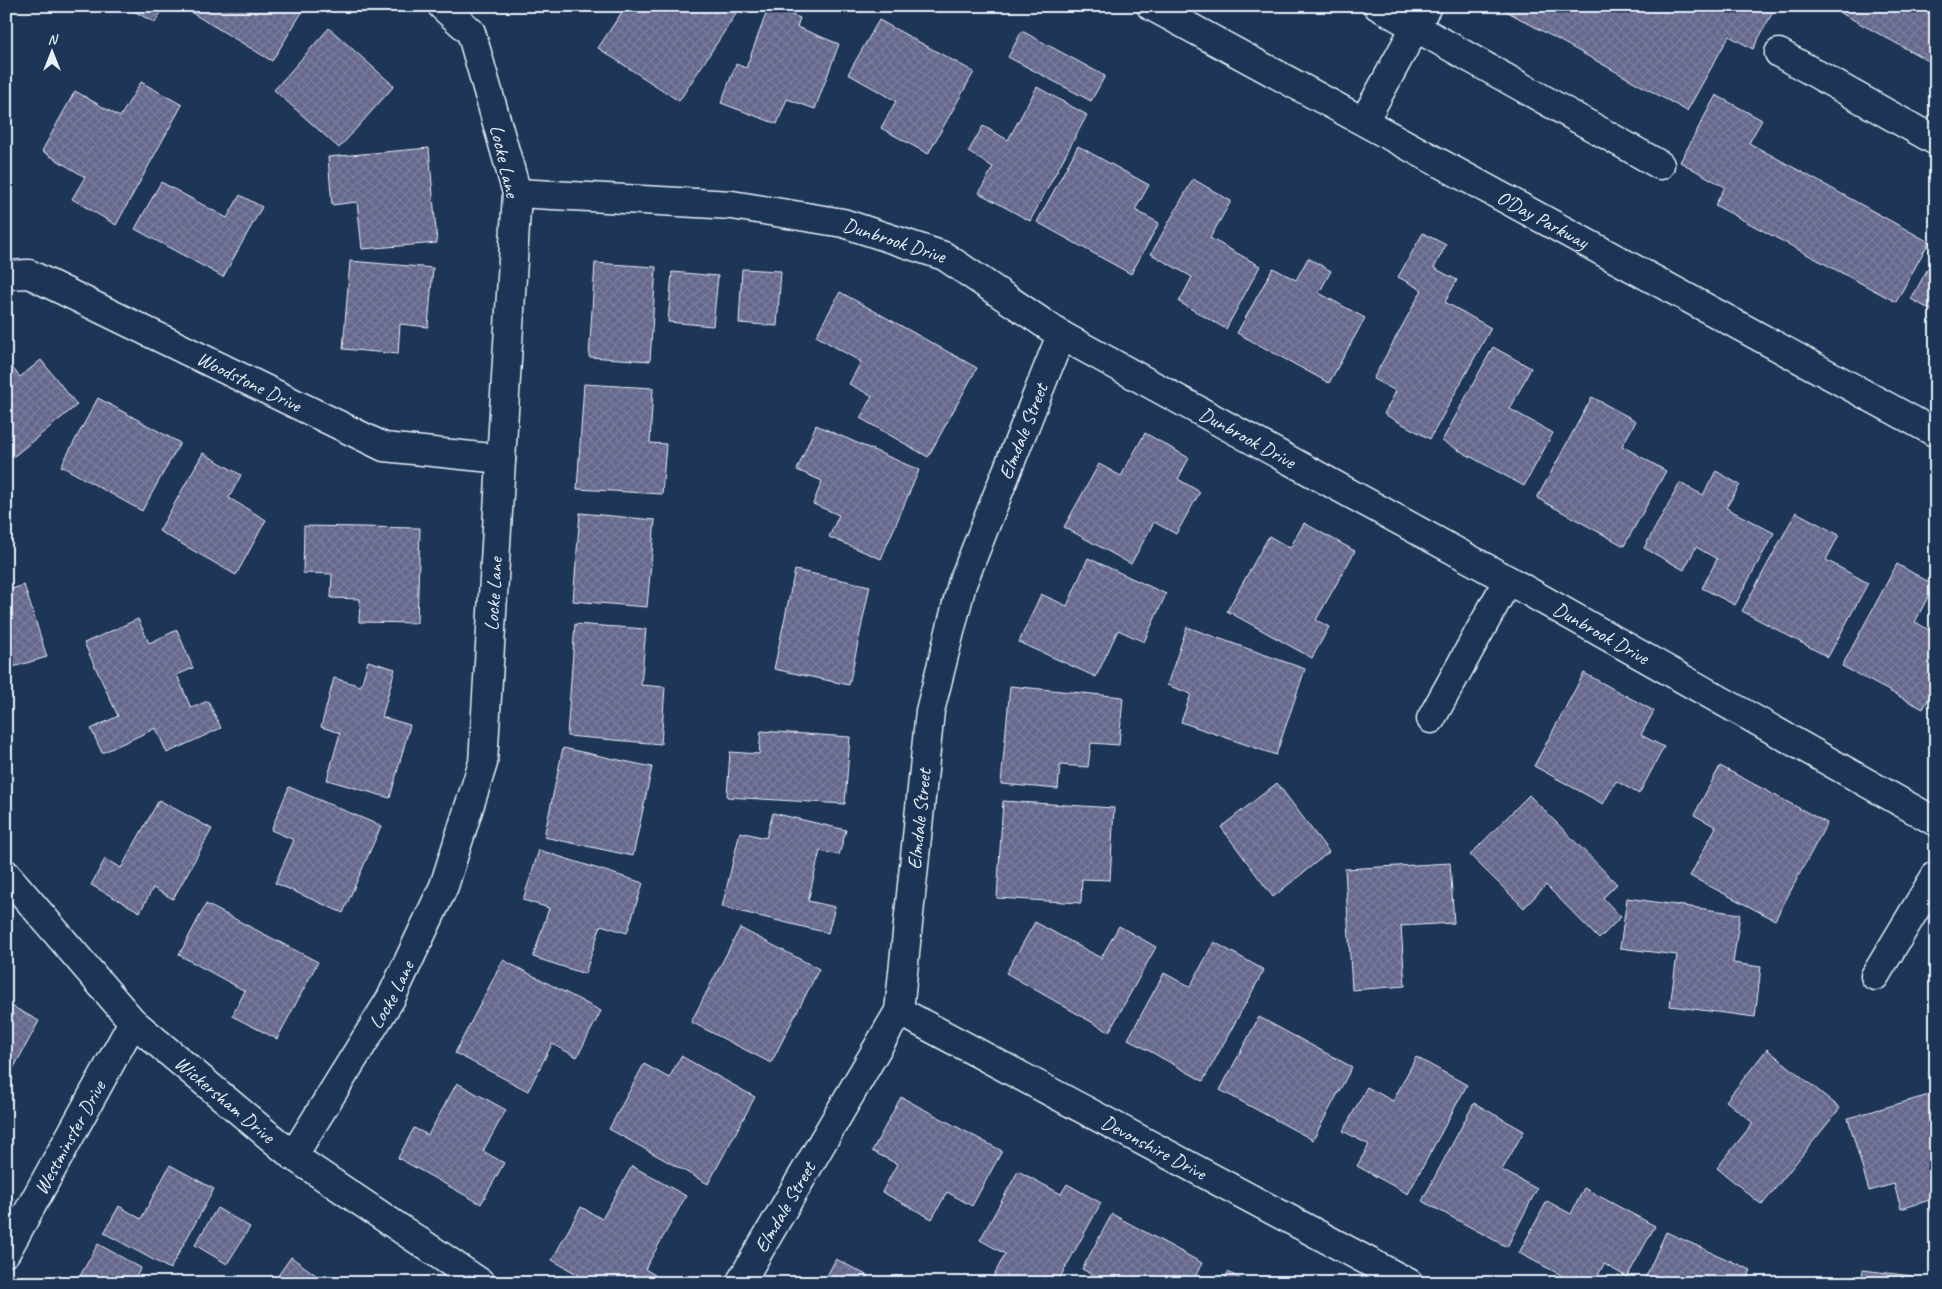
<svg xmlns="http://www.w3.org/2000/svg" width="1942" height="1289" viewBox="0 0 1942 1289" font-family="Caveat,sans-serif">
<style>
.building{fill:url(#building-cross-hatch);stroke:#e8f1f8}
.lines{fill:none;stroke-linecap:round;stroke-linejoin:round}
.minor-casing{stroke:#e8f1f8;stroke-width:31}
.minor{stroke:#1d3557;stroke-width:28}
.labels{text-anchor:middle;stroke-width:5;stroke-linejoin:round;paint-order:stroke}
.street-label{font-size:20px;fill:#e8f1f8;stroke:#1d3557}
</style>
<defs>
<pattern id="building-cross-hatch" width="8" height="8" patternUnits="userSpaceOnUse" patternTransform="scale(1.25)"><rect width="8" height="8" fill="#65678c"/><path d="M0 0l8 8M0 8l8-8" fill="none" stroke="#7b7d9d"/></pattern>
</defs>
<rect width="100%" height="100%" fill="#1d3557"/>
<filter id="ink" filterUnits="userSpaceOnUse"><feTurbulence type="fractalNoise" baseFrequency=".02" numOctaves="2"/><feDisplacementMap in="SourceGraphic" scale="10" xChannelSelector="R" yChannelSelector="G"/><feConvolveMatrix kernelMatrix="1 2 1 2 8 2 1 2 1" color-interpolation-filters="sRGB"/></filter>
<g filter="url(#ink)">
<g class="building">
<path d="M125 6H164L155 23Z"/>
<path d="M189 6H299L304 9 272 61 187 10Z"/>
<path d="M550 6H566L563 12Z"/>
<path d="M626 6H741L679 101 598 48Z"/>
<path d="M769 6 800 18 797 27 839 44 815 109 787 99 777 124 721 103 736 64 746 68Z"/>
<path d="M1497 6H1676L1681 9 1682 6H1776L1753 49 1729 36 1687 111Z"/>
<path d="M1828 6H1936V65Z"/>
<path d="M879 20 974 72 928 154 881 128 896 101 848 74Z"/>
<path d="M329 28 394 86 339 148 274 90Z"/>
<path d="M1022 31 1105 76 1091 101 1008 57Z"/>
<path d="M141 82 182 105 116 225 72 199 85 177 42 151 75 91 120 117Z"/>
<path d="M6 87 13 115 6 117Z"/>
<path d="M1037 87 1087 115 1030 221 979 193 993 167 968 152 983 126 1008 140Z"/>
<path d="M1716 95 1762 120 1749 143 1929 242 1896 302 1715 205 1725 187 1680 162Z"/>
<path d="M1078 146 1149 185 1135 210 1159 223 1131 274 1037 222Z"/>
<path d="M429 148 437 243 362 249 357 202 332 205 328 157Z"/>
<path d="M1193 179 1231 201 1210 238 1260 266 1226 329 1179 302 1192 277 1151 254Z"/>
<path d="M161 182 227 218 240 195 262 207 223 277 135 229Z"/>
<path d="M1423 233 1446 245 1434 268 1457 280 1445 302 1491 328 1430 439 1384 414 1396 391 1373 379 1422 290 1398 277Z"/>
<path d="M1936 254V313L1911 299Z"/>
<path d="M1308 258 1331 271 1319 293 1365 318 1329 383 1237 333 1273 268 1296 280Z"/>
<path d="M350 261 433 268 428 327 400 324 398 354 343 349Z"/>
<path d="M595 263 656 267 650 361 589 357Z"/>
<path d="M742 269 781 271 777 326 739 323Z"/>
<path d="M672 272 718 276 713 326 668 322Z"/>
<path d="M840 292 977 368 928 457 860 418 872 396 849 384 861 362 816 336Z"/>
<path d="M1493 347 1531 368 1510 409 1553 433 1524 486 1442 441Z"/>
<path d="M6 360 20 377 41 360 77 405 13 457 6 448Z"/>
<path d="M584 384 653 388 650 443 666 444 662 494 577 489Z"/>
<path d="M1592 397 1636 421 1622 446 1666 471 1624 546 1537 498Z"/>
<path d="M98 398 180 443 142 511 61 466Z"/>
<path d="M816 425 919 470 881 559 829 537 839 515 813 504 822 481 797 470Z"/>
<path d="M1145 433 1189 458 1178 479 1200 492 1176 534 1154 522 1131 564 1064 527 1099 464 1121 476Z"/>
<path d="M203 453 241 475 229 498 266 520 236 575 159 531Z"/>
<path d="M1716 471 1740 485 1726 508 1774 533 1735 605 1702 588 1717 559 1696 547 1684 570 1644 548 1680 483 1703 495Z"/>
<path d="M1796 512 1839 535 1826 560 1868 583 1828 657 1742 611Z"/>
<path d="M580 513 655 520 647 607 573 601Z"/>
<path d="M1304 523 1355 551 1316 620 1329 627 1312 658 1227 611 1269 536 1290 548Z"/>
<path d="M304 526 420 528 417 623 359 622 360 599 331 598 332 574 303 573Z"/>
<path d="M1088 558 1166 594 1144 642 1118 630 1096 677 1019 642 1041 594 1067 606Z"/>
<path d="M1897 564 1934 585 1915 622 1936 634V685L1923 709 1842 666Z"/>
<path d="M795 570 870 586 849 685 774 669Z"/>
<path d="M24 585 47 657 6 669V591Z"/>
<path d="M138 619 149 643 177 630 193 668 177 675 191 708 208 701 221 728 167 753 156 728 102 753 91 729 118 716 84 643Z"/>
<path d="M575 624 646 629 641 685 665 687 661 744 567 736Z"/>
<path d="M1187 627 1305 669 1276 755 1181 722 1191 694 1167 685Z"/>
<path d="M368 661 395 669 382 717 410 725 390 798 327 780 340 733 321 727 334 678 361 686Z"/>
<path d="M1584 673 1654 711 1641 735 1664 747 1639 794 1616 781 1603 804 1534 766Z"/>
<path d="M1010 686 1123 697 1119 745 1091 743 1088 767 1060 765 1058 789 1001 784Z"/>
<path d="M761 731 850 737 845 804 727 797 730 752 759 754Z"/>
<path d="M563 748 652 767 633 856 544 837Z"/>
<path d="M1720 766 1827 823 1775 920 1690 876 1716 827 1694 815Z"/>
<path d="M1277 783 1329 852 1273 897 1221 827Z"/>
<path d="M289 787 381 826 343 913 275 883 294 840 271 830Z"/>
<path d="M1529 795 1617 884 1603 898 1621 917 1599 939 1546 885 1524 908 1470 855Z"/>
<path d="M159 800 212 829 173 899 153 888 140 912 91 885 105 859 121 868Z"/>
<path d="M1003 801 1114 808 1110 880 1082 879 1081 903 997 898Z"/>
<path d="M773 813 846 830 839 855 820 851 808 901 835 907 828 933 722 907 740 832 766 838Z"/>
<path d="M539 850 643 883 627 933 601 925 585 974 533 957 549 908 523 900Z"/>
<path d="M1450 863 1454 923 1401 926 1405 986 1352 990 1345 869Z"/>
<path d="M1627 898 1740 914 1733 963 1761 967 1755 1017 1670 1006 1677 955 1620 948Z"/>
<path d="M206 904 318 962 277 1039 232 1016 245 991 179 955Z"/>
<path d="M1035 922 1101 958 1119 926 1156 947 1109 1032 1006 973Z"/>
<path d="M740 928 819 969 771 1063 691 1022Z"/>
<path d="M1214 942 1264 970 1203 1081 1128 1039 1164 973 1190 987Z"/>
<path d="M503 960 601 1011 577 1057 552 1044 528 1091 455 1053Z"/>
<path d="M6 1003 39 1021 6 1082Z"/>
<path d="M1259 1017 1352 1067 1313 1140 1220 1090Z"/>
<path d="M1767 1049 1840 1108 1762 1205 1717 1168 1753 1123 1726 1101Z"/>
<path d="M681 1056 755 1097 708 1184 609 1129 644 1064 669 1078Z"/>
<path d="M1416 1057 1467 1085 1408 1194 1357 1166 1369 1145 1343 1131 1367 1087 1393 1101Z"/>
<path d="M457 1083 506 1110 483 1151 504 1163 481 1204 398 1158 414 1128 428 1135Z"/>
<path d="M1936 1093V1198L1901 1209 1894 1184 1869 1191 1848 1118Z"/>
<path d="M901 1097 1002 1151 972 1206 947 1192 932 1219 882 1192 897 1164 872 1151Z"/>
<path d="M1474 1103 1524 1131 1502 1170 1537 1189 1507 1247 1422 1201Z"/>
<path d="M170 1165 214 1189 170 1269 104 1233 119 1206 141 1219Z"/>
<path d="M632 1166 686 1196 645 1269 655 1275 650 1283H593L552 1260 581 1207 602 1219Z"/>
<path d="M1018 1171 1061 1194 1067 1184 1101 1203 1057 1283H995L991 1281 1005 1254 980 1240Z"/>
<path d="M1584 1188 1655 1226 1627 1277 1604 1264 1594 1283H1576L1519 1253 1547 1201 1571 1214Z"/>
<path d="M217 1208 250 1227 227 1264 195 1245Z"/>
<path d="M1112 1214 1202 1263 1192 1283H1108L1082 1269Z"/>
<path d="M1666 1232 1751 1270 1745 1283H1643Z"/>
<path d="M98 1244 141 1268 132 1283H76Z"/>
<path d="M291 1257 327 1283H273Z"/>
<path d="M836 1259 868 1276 864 1283H823Z"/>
<path d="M1863 1270 1912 1276V1283H1861Z"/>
<path d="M1228 1272 1248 1283H1222Z"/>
<path d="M1806 1278 1839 1283H1805Z"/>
</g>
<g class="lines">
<defs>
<g id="minor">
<path id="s1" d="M1151 6 1936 433"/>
<path d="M1378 6 1660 165"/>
<path d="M1779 53 1936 141"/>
<path d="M1364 121 1427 6"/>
<path id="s2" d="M517 193 732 205 843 223 944 256 1061 335 1508 580 1936 822"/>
<path id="s3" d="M6 275 29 274 384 447 501 459"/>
<path d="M1431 719 1508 580"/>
<path id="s4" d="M6 874 133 1022 293 1156 481 1283"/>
<path d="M1875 976 1936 875"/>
<path id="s5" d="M899 1011 1409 1283"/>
<path id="s6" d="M293 1156 391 998 444 886 483 763 517 193 471 32 442 6"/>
<path id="s7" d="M6 1252 133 1022"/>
<path id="s8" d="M740 1283 899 1011 930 711 962 584 1061 335"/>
</g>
</defs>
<use href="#minor" class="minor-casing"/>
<use href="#minor" class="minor"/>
</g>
</g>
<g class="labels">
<g class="street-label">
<text transform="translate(505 161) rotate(77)" y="7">Locke Lane</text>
<text dy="7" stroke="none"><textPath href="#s1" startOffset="446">O'Day Parkway</textPath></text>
<text dy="7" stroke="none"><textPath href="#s2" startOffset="382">Dunbrook Drive</textPath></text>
<text dy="7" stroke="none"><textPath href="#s3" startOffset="268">Woodstone Drive</textPath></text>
<text dy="7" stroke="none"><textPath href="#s8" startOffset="912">Elmdale Street</textPath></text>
<text dy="7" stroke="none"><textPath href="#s2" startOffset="788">Dunbrook Drive</textPath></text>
<text dy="7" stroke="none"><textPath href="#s6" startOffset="608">Locke Lane</textPath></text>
<text dy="7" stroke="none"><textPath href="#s2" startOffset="1192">Dunbrook Drive</textPath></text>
<text dy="7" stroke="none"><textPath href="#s8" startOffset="508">Elmdale Street</textPath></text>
<text dy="7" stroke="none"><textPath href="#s6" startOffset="189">Locke Lane</textPath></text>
<text dy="7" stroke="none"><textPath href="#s4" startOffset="315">Wickersham Drive</textPath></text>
<text dy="7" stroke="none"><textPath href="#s7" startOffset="131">Westminster Drive</textPath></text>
<text dy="7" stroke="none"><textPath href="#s5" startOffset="289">Devonshire Drive</textPath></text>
<text dy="7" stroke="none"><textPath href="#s8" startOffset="88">Elmdale Street</textPath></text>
</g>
</g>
<rect width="1942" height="1289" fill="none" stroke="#1d3557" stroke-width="25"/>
<rect x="12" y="12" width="1917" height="1264" fill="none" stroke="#e8f1f8" stroke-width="2" filter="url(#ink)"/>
<g transform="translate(52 52)" stroke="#1d3557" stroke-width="4" paint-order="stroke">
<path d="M0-4L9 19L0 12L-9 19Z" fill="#e8f1f8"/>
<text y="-8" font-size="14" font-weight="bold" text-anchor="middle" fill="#e8f1f8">N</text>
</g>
</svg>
